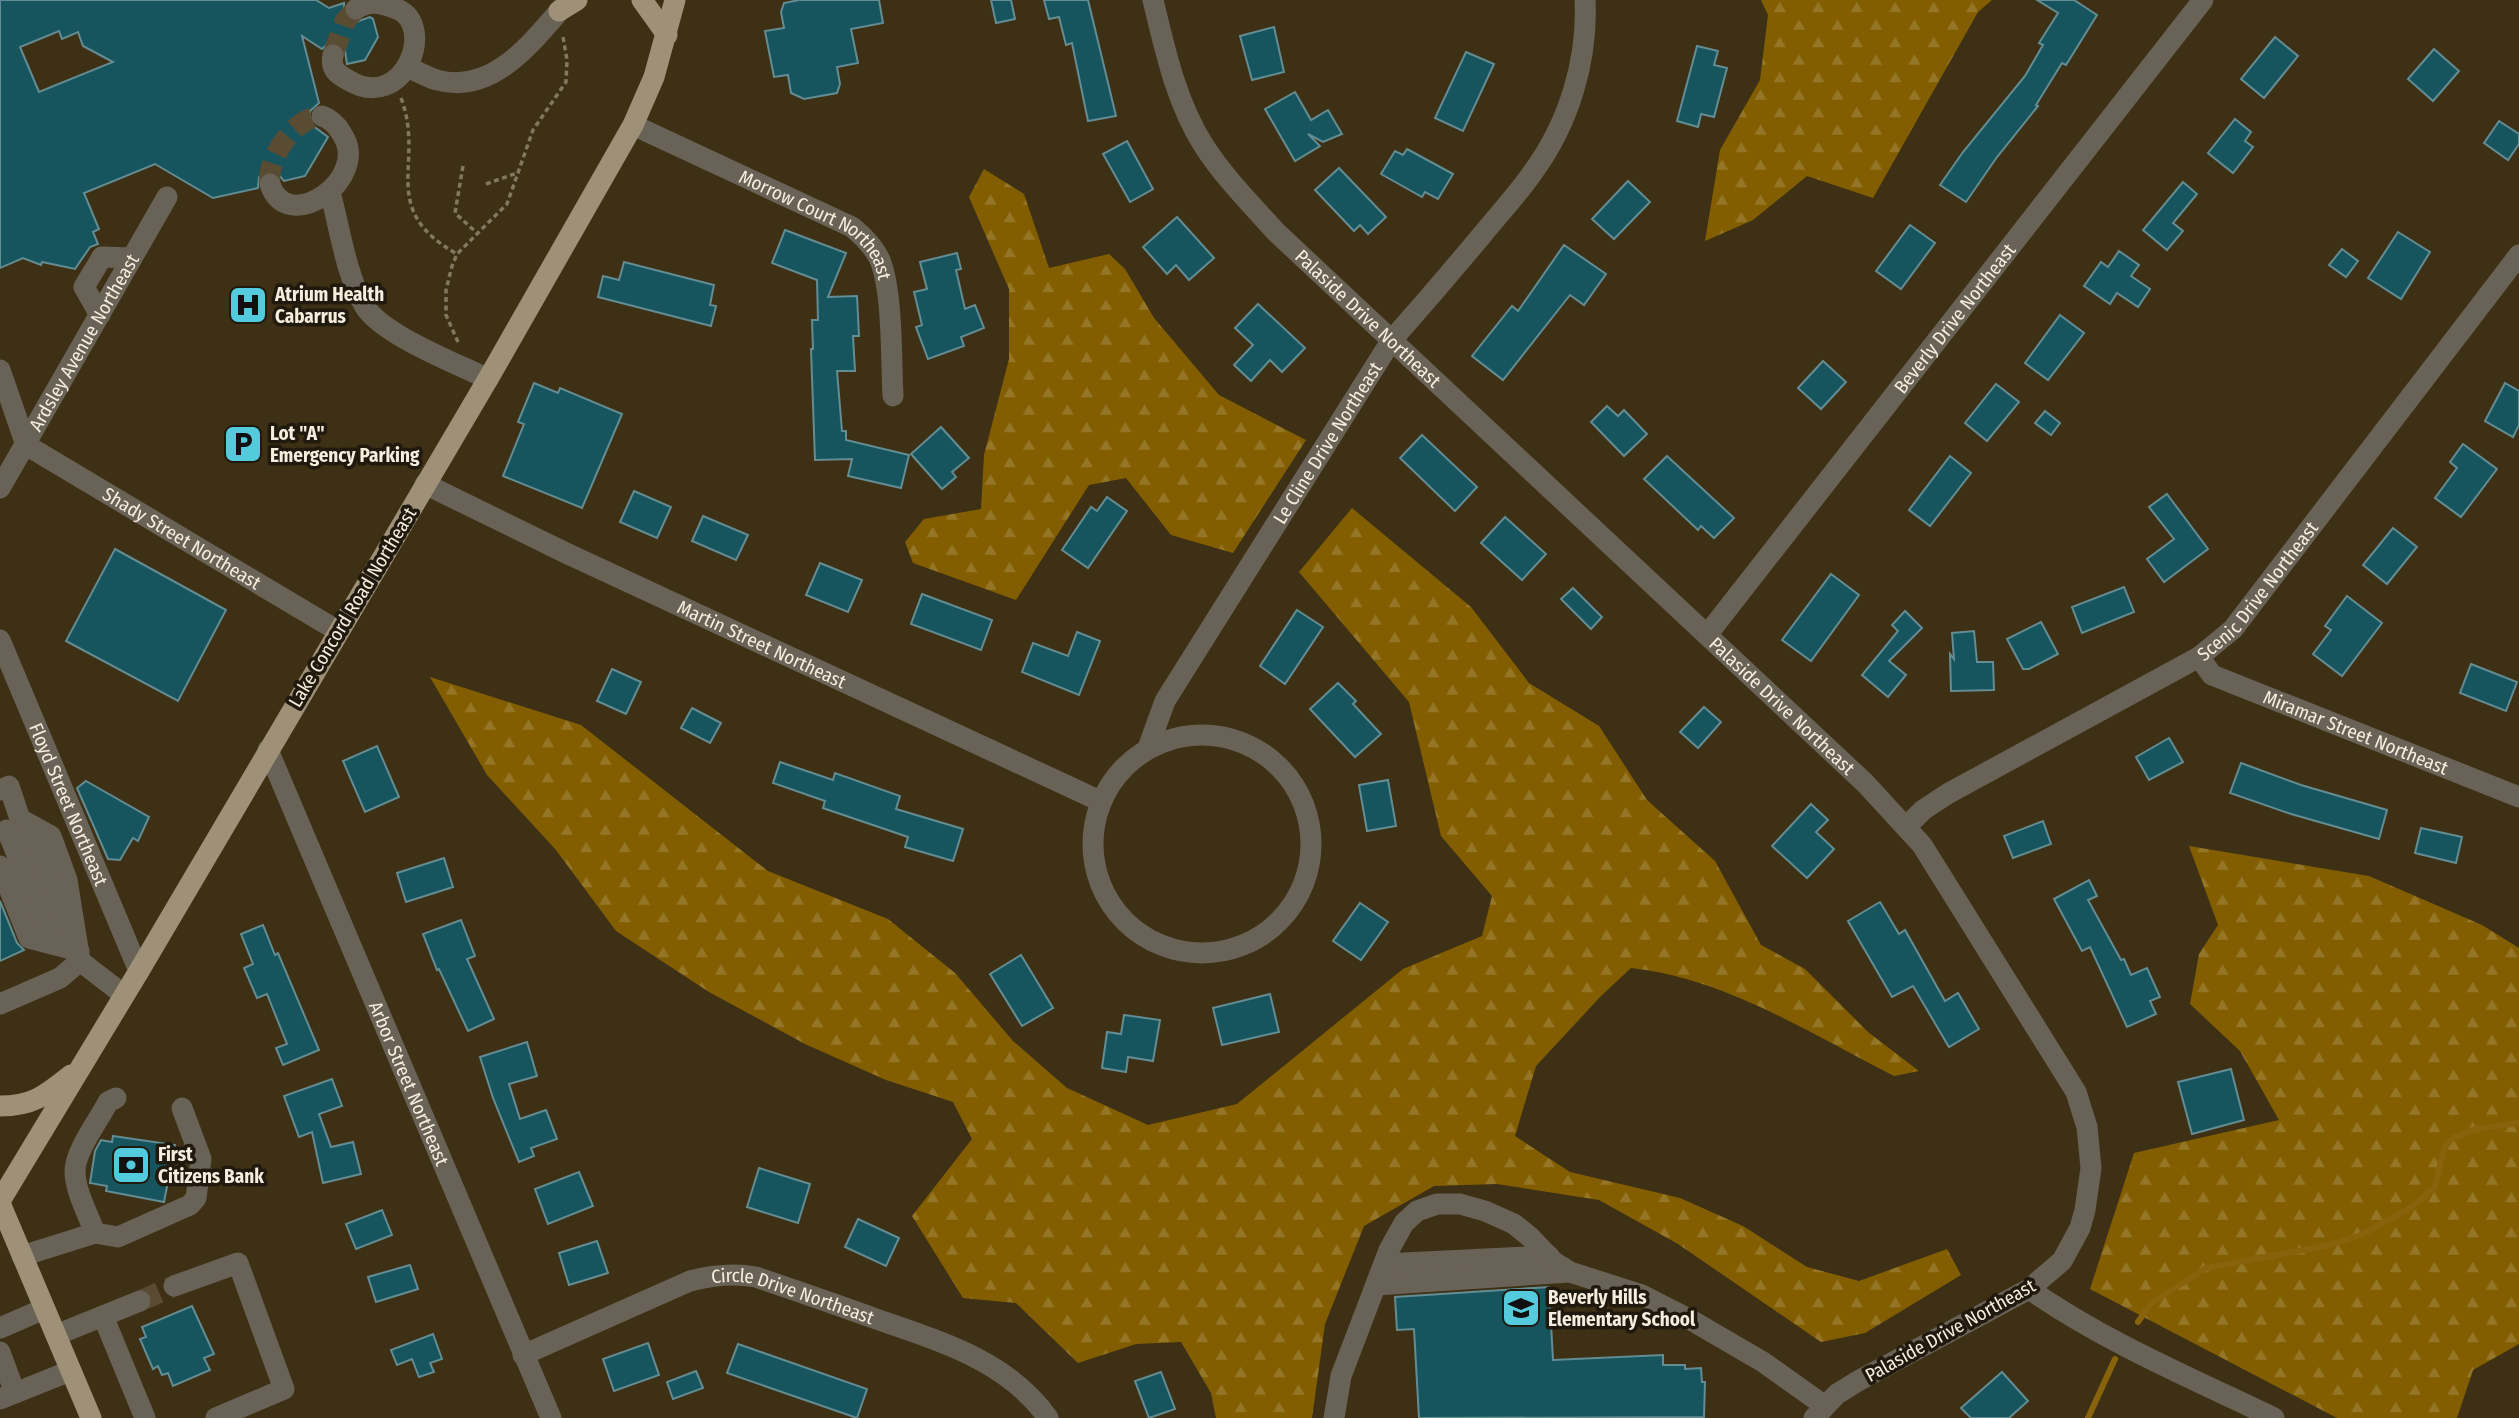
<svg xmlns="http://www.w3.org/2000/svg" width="2519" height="1418" viewBox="0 0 2519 1418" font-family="'Fira Sans Condensed',sans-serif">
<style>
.forest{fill:url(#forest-firs)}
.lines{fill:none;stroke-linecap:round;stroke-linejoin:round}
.stream{stroke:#88630c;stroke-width:6}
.building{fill:#16555e;stroke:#638c93;stroke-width:2;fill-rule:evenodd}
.minor-tunnel{stroke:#5a4c33;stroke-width:21;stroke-dasharray:21 10;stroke-linecap:butt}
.path{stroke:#837760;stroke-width:3.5;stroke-dasharray:5 3.5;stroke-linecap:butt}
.minor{stroke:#696256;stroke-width:21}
.major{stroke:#9f9178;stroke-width:21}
.labels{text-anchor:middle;stroke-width:7;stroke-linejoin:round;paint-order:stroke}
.street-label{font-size:19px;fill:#f6eddd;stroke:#20190e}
.poi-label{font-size:19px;font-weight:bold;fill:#f6eddd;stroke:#20190e;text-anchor:start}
</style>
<defs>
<pattern id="forest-firs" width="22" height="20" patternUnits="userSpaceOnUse" patternTransform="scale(1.75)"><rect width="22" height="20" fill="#835e01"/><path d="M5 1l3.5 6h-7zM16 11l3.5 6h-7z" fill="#957526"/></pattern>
</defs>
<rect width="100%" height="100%" fill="#3e3015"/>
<g class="forest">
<path d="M1761 0H1992L1978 12 1873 198 1807 176 1753 220 1705 241 1720 150 1760 80 1768 15Z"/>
<path d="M984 169 1024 194 1049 268 1109 254 1125 269 1154 318 1219 395 1306 440 1233 553 1171 535 1126 478 1089 485 1016 600 913 563 905 542 924 519 981 509 984 455 1009 359V289L969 197Z"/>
<path d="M1352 508 1471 607 1529 683 1599 726 1647 800 1715 861 1761 945 1805 969 1868 1032 1919 1071 1894 1076C1811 1034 1725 978 1631 968L1601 996 1536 1066 1515 1136 1570 1172 1680 1198 1743 1226 1807 1267 1859 1281 1947 1249 1961 1275 1865 1333 1821 1342 1678 1244 1599 1200 1497 1184 1434 1186 1364 1226 1325 1324 1312 1418H1216L1211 1393 1181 1342 1136 1344 1078 1363 1016 1303 963 1298 912 1216 972 1139 953 1102 886 1080 805 1044 709 992 616 931 556 850 487 775 430 677 581 725 768 871 888 919 955 973 1013 1041 1067 1088 1148 1125 1237 1104 1403 969 1482 936 1492 896 1441 836 1409 702 1299 572Z"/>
<path d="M2189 846 2369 876 2482 925 2519 948V1344L2473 1370 2457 1418H2337L2090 1289 2134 1153 2279 1120 2240 1051 2190 1004 2199 954 2218 925Z"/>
</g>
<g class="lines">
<g class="stream">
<path d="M2138 1322 2151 1303 2206 1268 2325 1246 2361 1235 2412 1207 2435 1187 2445 1145 2453 1138 2475 1129 2519 1123"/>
<path d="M2088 1418 2115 1359"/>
</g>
</g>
<g class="building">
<path d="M0 0H316L329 8 344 3V15L350 21 356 22 370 17 373 19 378 37 365 60 347 64 345 51 340 44 329 43 322 49 302 36 319 103 310 111 309 119 312 125 328 137 305 176 284 181 277 173 269 171 259 177 258 188 213 198 155 164 84 193 99 229 93 232 98 244 90 247 75 269 42 262 41 265 23 258 0 268ZM59 31 62 39 78 32 83 46 113 62 39 92 20 47Z"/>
<path d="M799 0H879L883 23 851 29 858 63 837 67 840 84 837 93 804 99 791 93 788 75 774 77 765 31 784 28 781 12 784 3Z"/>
<path d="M991 0H1011L1015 19 996 23Z"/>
<path d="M1044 0H1088L1116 116 1088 121 1072 43 1066 45 1059 17 1049 19Z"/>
<path d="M2037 0H2074L2097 15 2066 65 2062 63 2036 105 2038 106 1997 157 1966 202 1940 185 1963 152 2025 76 2043 45 2039 43 2058 13Z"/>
<path d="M1274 27 1284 72 1252 80 1240 36Z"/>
<path d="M2275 37 2298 56 2264 98 2241 79Z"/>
<path d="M1697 46 1718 51 1714 65 1727 68 1714 117 1701 114 1698 127 1677 121Z"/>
<path d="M2434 49 2459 71 2433 101 2408 79Z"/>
<path d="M1466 52 1494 64 1463 131 1435 118Z"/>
<path d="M1295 92 1311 120 1328 110 1342 134 1323 142 1308 134 1320 146 1295 161 1265 109Z"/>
<path d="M2235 119 2251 132 2245 141 2253 147 2233 173 2208 153Z"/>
<path d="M2499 121 2519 134V144L2508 160 2484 143Z"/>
<path d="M1127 141 1153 189 1130 202 1103 154Z"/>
<path d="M1407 149 1453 174 1438 199 1425 192 1422 197 1381 174 1395 151 1403 155Z"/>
<path d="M1339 168 1386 217 1368 234 1360 225 1354 231 1315 190Z"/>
<path d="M1628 181 1650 202 1614 239 1592 219Z"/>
<path d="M2183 182 2197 194 2173 223 2183 231 2167 250 2143 230Z"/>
<path d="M1177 217 1214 258 1189 280 1176 265 1167 274 1143 247Z"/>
<path d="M1910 225 1935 243 1901 289 1876 271Z"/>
<path d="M785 230 846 253 828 297 857 296 859 336H853L855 371H837L842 431H846V440L909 455 901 488 848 476 852 459 815 460 811 349H813L812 320H818L817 280 772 263Z"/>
<path d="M2398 232 2430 252 2401 299 2368 278Z"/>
<path d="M1564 245 1606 274 1584 305 1570 295 1503 380 1472 356 1512 306 1518 311Z"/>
<path d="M2342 249 2358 261 2346 277 2329 265Z"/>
<path d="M2119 251 2139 265 2131 276 2150 289 2138 307 2117 293 2110 304 2084 286 2101 262 2108 267Z"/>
<path d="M957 253 961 269 956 270 965 309 975 305 984 328 961 337 964 346 928 359 916 327 922 325 914 292 927 289 920 262Z"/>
<path d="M624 262 714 285 710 305 716 306 711 326 598 297 603 276 619 280Z"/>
<path d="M1258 304 1305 348 1282 372 1270 360 1251 381 1234 365 1253 345 1235 328Z"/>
<path d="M2060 315 2084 333 2048 380 2025 363Z"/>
<path d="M1823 361 1846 382 1821 409 1798 388Z"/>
<path d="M534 383 558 393 560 388 622 414 582 508 503 476 524 424 518 422Z"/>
<path d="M2505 383 2519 391V425L2513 437 2485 421Z"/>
<path d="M1996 384 2019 402 1987 441 1965 423Z"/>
<path d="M1607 406 1618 416 1624 410 1647 434 1624 456 1591 422Z"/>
<path d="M2045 411 2060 423 2051 435 2035 423Z"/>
<path d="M941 427 969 458 952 472 956 477 942 489 911 454Z"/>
<path d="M1422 435 1477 487 1455 511 1400 458Z"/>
<path d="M2463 444 2497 469 2461 517 2435 498 2457 468 2450 462Z"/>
<path d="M1667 456 1734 518 1714 538 1701 526 1698 530 1644 479Z"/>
<path d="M1950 456 1971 473 1930 526 1909 510Z"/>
<path d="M634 491 671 507 657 538 620 522Z"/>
<path d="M2167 494 2208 549 2164 582 2147 559 2174 539 2149 507Z"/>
<path d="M1107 497 1127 511 1088 568 1062 550 1091 507 1097 511Z"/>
<path d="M703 516 748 535 736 560 692 541Z"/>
<path d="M1505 517 1546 554 1522 580 1481 543Z"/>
<path d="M2393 528 2417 547 2387 584 2363 565Z"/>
<path d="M115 549 226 610 178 701 66 641Z"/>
<path d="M820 563 862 580 848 612 806 595Z"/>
<path d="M1831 574 1859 595 1811 661 1782 640Z"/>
<path d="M2124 587 2134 612 2082 633 2072 607Z"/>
<path d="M1573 588 1602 617 1591 629 1561 599Z"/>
<path d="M922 594 992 620 981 650 911 624Z"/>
<path d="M2347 596 2382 623 2342 676 2313 654 2331 630 2325 626Z"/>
<path d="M1297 610 1323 627 1285 684 1260 666Z"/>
<path d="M1905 611 1922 628 1889 661 1906 675 1888 697 1862 675 1898 631 1892 625Z"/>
<path d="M2041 622 2058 654 2029 669H2023L2007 639Z"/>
<path d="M1974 631 1977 662H1993L1994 690 1951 691 1950 654 1954 659 1952 633Z"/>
<path d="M1077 632 1100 641 1079 695 1022 672 1033 643 1068 656Z"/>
<path d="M2471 664 2517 682 2506 711 2460 693Z"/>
<path d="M612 669 641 682 626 714 597 701Z"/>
<path d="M1338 683 1356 701 1353 704 1381 734 1355 757 1310 709Z"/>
<path d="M1704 707 1721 722 1698 748 1680 732Z"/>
<path d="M692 708 721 723 710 743 681 728Z"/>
<path d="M2169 738 2183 762 2149 780 2136 757Z"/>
<path d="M377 746 399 797 365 812 343 761Z"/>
<path d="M780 762 833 780 835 773 900 796 896 809 963 829 953 861 905 847 908 837 823 808 825 801 773 783Z"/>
<path d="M2241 763 2301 785 2387 810 2379 839 2291 814 2230 793Z"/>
<path d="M1388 780 1396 826 1367 831 1359 785Z"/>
<path d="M86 781 149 817 138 841 133 838 120 860 108 859 77 788Z"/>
<path d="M1811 804 1828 820 1816 832 1834 849 1807 878 1772 846Z"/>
<path d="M2043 821 2051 844 2013 858 2004 836Z"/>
<path d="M2421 828 2462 837 2456 863 2415 853Z"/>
<path d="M444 858 453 887 406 902 397 873Z"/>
<path d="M2089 880 2097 896 2088 900 2121 960 2124 959 2131 975 2147 968 2160 997 2150 1001 2156 1014 2127 1027 2090 947 2082 951 2054 899Z"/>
<path d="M0 901 17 943 24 950 0 961Z"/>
<path d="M1880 902 1899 934 1905 930 1945 1001 1958 993 1979 1029 1949 1047 1913 986 1892 997 1848 921Z"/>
<path d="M1360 903 1388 922 1361 960 1333 941Z"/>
<path d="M461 920 475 956 467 959 494 1019 468 1031 439 969 437 970 423 934Z"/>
<path d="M263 925 275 955 278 953 319 1050 283 1065 276 1048 287 1044 267 994 257 998 244 968 253 964 241 934Z"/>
<path d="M1021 955 1053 1008 1022 1026 990 974Z"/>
<path d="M1270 994 1279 1032 1222 1045 1213 1008Z"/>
<path d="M1124 1015 1160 1020 1153 1061 1128 1057 1126 1072 1102 1068 1107 1032 1121 1034Z"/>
<path d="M527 1042 537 1076 509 1084 520 1119 546 1110 557 1139 531 1148 534 1156 519 1162 493 1098 480 1057Z"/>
<path d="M2231 1069 2244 1120 2192 1134 2178 1082Z"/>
<path d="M332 1079 342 1106 319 1114 331 1147 353 1142 361 1174 323 1183 312 1132 299 1137 284 1096Z"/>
<path d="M113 1136 175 1145 164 1202 106 1191 107 1186 90 1183 95 1151 101 1140 112 1142Z"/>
<path d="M759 1168 810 1184 798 1223 747 1207Z"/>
<path d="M579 1172 593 1206 548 1224 535 1189Z"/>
<path d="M382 1210 392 1235 356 1249 346 1224Z"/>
<path d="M858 1219 899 1238 886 1266 845 1247Z"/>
<path d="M597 1241 608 1273 569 1285 559 1253Z"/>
<path d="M410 1265 418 1289 376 1302 368 1277Z"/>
<path d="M1549 1287 1553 1360 1663 1355V1365H1685V1369L1701 1368 1702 1382H1705L1704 1417 1419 1418 1414 1329 1397 1330 1395 1297Z"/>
<path d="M192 1306 214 1354 204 1358 210 1370 173 1386 168 1373 162 1375 158 1366 153 1369 140 1339 146 1337 142 1327Z"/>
<path d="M433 1334 442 1359 430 1363 434 1372 419 1377 412 1359 397 1365 391 1350Z"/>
<path d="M648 1343 659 1375 614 1391 603 1359Z"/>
<path d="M738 1344 867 1389 857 1418 727 1373Z"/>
<path d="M696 1371 703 1388 673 1399 667 1382Z"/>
<path d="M1161 1372 1175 1409 1149 1418 1135 1381Z"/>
<path d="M2002 1372 2028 1401 2009 1418H1971L1961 1408Z"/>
</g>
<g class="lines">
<g class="minor-tunnel">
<path d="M333 55 345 21 356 9"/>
<path d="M270 184C266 159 295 116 322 116"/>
<path d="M140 1301 174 1286"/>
</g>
<g class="path">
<path d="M401 98C426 164 376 208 457 254"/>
<path d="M463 166 455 213 477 233"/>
<path d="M486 184 517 173"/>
<path d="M458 342 446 315V290L452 266 457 254 507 204 533 130 566 82 567 60 563 37"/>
</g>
<g class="minor">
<path id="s1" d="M1153 0C1165 50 1176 102 1204 146 1224 177 1251 204 1276 232L1865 783 1922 845 2076 1092 2087 1127 2091 1168 2085 1210 2080 1228 2062 1261 2029 1289 1858 1381 1837 1394 1814 1418"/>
<path d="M333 55C330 69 337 74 348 80 404 114 437 25 397 9 381 3 370 0 356 9"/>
<path d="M407 67C417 71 427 77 437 80 495 96 535 38 569 0"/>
<path id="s2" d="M633 125 852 227C863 236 874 247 880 260 893 293 891 359 893 396"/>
<path d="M270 184C286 237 372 179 342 134 337 125 331 119 322 116"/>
<path d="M330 192C340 228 345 272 364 305 380 334 456 363 488 379"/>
<path d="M100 315 84 287 102 257 132 258"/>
<path id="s3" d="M0 370 26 445 338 631"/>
<path id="s4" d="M425 484 566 553 1100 801"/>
<path id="s5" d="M0 488 167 197"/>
<path id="s6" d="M1707 635 2203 0"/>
<path id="s7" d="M0 640 139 971"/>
<path id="s8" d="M2199 657 2212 675 2519 797"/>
<circle cx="1202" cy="844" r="109"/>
<path id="s9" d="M1148 748 1165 701 1391 341C1422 306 1452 271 1482 235 1499 214 1518 194 1533 172 1569 123 1588 60 1585 0"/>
<path id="s10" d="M268 750 551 1418"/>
<path d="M0 790 9 786 20 819 51 836 67 880 80 961 60 978 0 1004"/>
<path d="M25 822 68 937"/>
<path id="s11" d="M1907 826 1923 810 1949 793 2199 657 2233 629 2519 255"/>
<path d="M7 830 53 944"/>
<path d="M0 866 29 938 79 951"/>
<path d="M80 961 124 995"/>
<path d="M95 1233C88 1214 75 1191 75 1171 75 1151 99 1120 108 1102L116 1098"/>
<path d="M22 1256 95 1233 118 1237 190 1205 196 1198 201 1159 182 1108"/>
<path d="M1384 1264 1549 1256"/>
<path d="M1376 1285 1570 1272"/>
<path d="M174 1286 238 1263 284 1389 216 1418"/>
<path d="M2029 1289C2105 1342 2191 1378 2274 1418"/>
<path d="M103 1316 145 1418"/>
<path d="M0 1328 44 1309"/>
<path d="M56 1335 140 1301"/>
<path d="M0 1352 15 1393"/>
<path id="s12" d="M523 1355 690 1281C713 1275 733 1273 756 1277 797 1291 838 1305 879 1320 942 1342 1008 1361 1048 1418"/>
<path d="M0 1399 70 1371"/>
<path d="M1334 1418 1341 1376 1389 1250 1404 1223 1417 1211 1437 1204H1460L1485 1211 1514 1224 1530 1237 1554 1262 1570 1272 1642 1295 1691 1320 1763 1362 1825 1406"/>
</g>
<g class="major">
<path d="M642 0 667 35"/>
<path d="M559 11 577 0"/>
<path d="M0 1106C33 1106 46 1095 71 1075"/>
<path d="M0 1201 139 971 488 379 633 125 654 77 675 0"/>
<path d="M0 1203 91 1418"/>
</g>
</g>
<defs>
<symbol id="hospital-square" viewBox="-11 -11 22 22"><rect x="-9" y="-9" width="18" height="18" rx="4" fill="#54cadd" stroke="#20190e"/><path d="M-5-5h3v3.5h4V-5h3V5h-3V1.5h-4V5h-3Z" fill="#111"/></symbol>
<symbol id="parking-square" viewBox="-11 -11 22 22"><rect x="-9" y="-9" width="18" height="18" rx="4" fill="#54cadd" stroke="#20190e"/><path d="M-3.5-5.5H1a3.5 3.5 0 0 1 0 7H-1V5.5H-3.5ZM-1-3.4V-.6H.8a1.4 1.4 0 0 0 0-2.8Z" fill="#111"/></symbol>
<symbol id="bank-square" viewBox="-11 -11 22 22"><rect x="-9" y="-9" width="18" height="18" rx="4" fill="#54cadd" stroke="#20190e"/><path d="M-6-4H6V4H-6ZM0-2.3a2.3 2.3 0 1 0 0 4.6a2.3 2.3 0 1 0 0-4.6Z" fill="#111"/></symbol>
<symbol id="school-square" viewBox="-11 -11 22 22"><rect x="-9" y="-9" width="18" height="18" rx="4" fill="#54cadd" stroke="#20190e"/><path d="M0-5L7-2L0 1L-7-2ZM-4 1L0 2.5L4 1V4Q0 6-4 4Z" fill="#111"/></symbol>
</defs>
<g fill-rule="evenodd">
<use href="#hospital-square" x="226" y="283" width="44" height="44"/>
<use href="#parking-square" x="221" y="422" width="44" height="44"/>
<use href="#bank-square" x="109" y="1143" width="44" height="44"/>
<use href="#school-square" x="1499" y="1286" width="44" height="44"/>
</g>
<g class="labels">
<g class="street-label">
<text dy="7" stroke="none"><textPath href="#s2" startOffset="212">Morrow Court Northeast</textPath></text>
<text dy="7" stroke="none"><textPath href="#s6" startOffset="402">Beverly Drive Northeast</textPath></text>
<text dy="7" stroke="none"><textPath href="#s1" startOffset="394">Palaside Drive Northeast</textPath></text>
<text dy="7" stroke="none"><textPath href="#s5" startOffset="168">Ardsley Avenue Northeast</textPath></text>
<text dy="7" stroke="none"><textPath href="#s9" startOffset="355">Le Cline Drive Northeast</textPath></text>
<text dy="7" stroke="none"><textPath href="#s3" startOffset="261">Shady Street Northeast</textPath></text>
<text dy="7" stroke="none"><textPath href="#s11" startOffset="427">Scenic Drive Northeast</textPath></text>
<text transform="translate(352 607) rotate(-59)" y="7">Lake Concord Road Northeast</text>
<text dy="7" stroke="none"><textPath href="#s4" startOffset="373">Martin Street Northeast</textPath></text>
<text dy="7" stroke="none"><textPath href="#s1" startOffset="961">Palaside Drive Northeast</textPath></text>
<text dy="7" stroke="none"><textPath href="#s8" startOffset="177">Miramar Street Northeast</textPath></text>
<text dy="7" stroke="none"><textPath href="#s7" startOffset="178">Floyd Street Northeast</textPath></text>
<text dy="7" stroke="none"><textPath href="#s10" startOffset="362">Arbor Street Northeast</textPath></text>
<text dy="7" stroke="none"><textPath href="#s12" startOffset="289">Circle Drive Northeast</textPath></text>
<text transform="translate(1950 1330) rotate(-29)" y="7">Palaside Drive Northeast</text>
</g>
<g class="poi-label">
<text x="275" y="301">Atrium Health<tspan x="275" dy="22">Cabarrus</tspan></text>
<text x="270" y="440">Lot "A"<tspan x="270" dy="22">Emergency Parking</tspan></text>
<text x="158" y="1161">First<tspan x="158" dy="22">Citizens Bank</tspan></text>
<text x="1548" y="1304">Beverly Hills<tspan x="1548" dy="22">Elementary School</tspan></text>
</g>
</g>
</svg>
